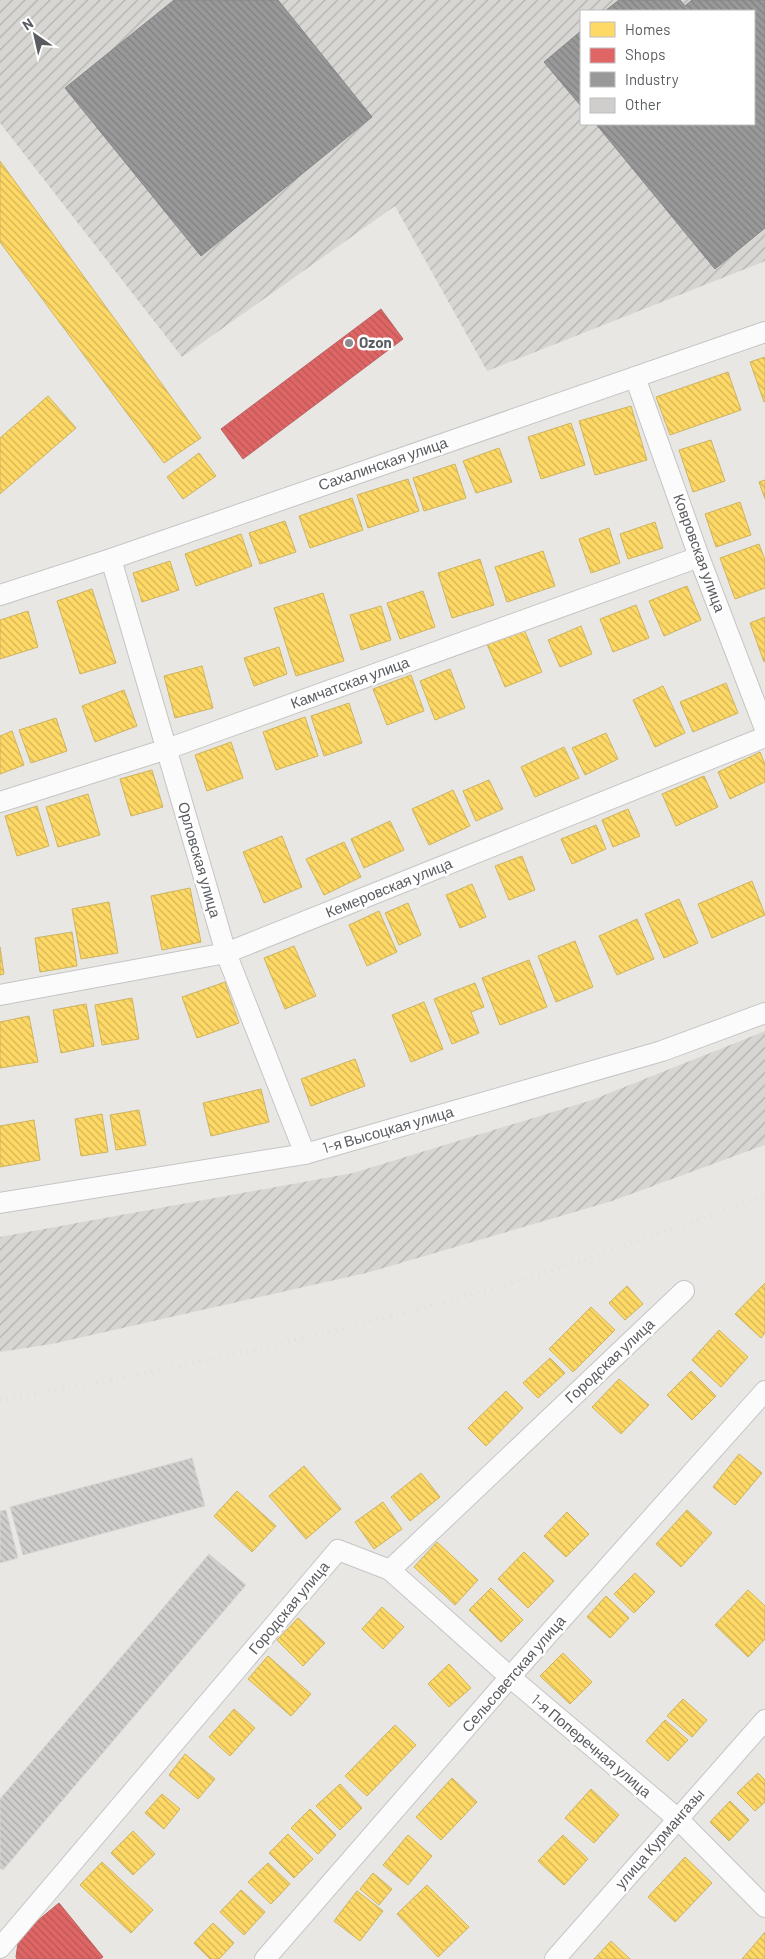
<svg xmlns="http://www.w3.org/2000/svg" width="765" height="1959" viewBox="0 0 765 1959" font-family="Barlow,sans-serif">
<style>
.industrial{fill:url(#industrial-furrows);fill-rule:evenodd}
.homes{fill:url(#homes-back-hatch);stroke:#cdb464}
.shops{fill:url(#shops-back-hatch);stroke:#b86364}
.industry{fill:url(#industry-back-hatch);stroke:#868788}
.building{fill:url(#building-back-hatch);stroke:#d7d6d2}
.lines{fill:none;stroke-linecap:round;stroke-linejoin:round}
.minor-casing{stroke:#c5c5c5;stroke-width:22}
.minor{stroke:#fcfbfb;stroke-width:20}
.rail{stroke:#e0e0e0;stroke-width:4;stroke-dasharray:1 6;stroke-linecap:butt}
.poi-dot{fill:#8b8d8e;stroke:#fff;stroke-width:2}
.labels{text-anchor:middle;stroke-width:5;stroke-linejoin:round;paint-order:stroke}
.poi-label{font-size:15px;font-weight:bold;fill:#595c60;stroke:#fff;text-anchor:start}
.street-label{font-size:15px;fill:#595c60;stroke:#fff}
</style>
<defs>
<pattern id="industrial-furrows" width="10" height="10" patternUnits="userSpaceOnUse" patternTransform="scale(1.25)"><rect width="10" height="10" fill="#d8d6d3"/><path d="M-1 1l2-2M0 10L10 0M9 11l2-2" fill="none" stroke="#b2b1af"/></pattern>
<pattern id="homes-back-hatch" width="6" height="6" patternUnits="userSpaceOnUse" patternTransform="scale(1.25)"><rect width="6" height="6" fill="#ffd966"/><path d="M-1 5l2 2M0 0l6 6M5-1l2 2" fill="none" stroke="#d1b357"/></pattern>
<pattern id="shops-back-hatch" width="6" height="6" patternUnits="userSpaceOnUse" patternTransform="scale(1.25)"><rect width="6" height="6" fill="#e06666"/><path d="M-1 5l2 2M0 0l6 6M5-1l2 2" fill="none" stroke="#b95757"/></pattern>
<pattern id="industry-back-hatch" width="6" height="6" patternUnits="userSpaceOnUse" patternTransform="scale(1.25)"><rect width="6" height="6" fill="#999"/><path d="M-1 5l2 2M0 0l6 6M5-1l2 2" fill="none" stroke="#808080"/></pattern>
<pattern id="building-back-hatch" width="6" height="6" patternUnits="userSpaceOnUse" patternTransform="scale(1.25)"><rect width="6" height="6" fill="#cfcecc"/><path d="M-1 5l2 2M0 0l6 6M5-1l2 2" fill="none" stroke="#abaaa9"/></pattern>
</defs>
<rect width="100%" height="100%" fill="#e8e7e3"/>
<g class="industrial">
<path d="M0 0H765V261L487 371 395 206 182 357 0 123ZM581 11H754V124H581Z"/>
<path d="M765 1031V1145L612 1201 370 1272 52 1344 0 1352V1237L353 1173 592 1100Z"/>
</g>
<g class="homes">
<path d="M0 161 201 438 164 463 0 242Z"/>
<path d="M765 357V401L764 402 750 362Z"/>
<path d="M728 372 741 410 670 435 656 397Z"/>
<path d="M48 396 76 428 0 494V438Z"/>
<path d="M631 406 647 460 595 475 579 421Z"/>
<path d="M571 423 585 465 541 479 528 437Z"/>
<path d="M711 440 725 481 693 492 679 450Z"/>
<path d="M499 448 512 482 476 493 463 461Z"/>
<path d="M199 453 216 476 183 499 167 477Z"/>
<path d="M455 464 466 498 424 511 413 478Z"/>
<path d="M408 479 419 511 368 528 357 495Z"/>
<path d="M765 480V499L759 482Z"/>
<path d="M352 498 363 530 310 548 299 516Z"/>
<path d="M740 502 751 535 716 547 705 514Z"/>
<path d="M285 521 296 552 260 564 249 533Z"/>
<path d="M655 522 663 548 628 559 620 534Z"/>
<path d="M609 528 620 563 591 573 579 539Z"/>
<path d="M241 534 252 566 196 586 185 554Z"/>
<path d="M759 544 765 560V588L735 599 720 558Z"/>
<path d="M543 551 555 586 507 602 495 567Z"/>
<path d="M480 559 494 605 452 618 438 573Z"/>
<path d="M170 561 179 590 142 602 133 573Z"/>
<path d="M687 586 701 620 664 636 649 601Z"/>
<path d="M92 589 116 663 80 674 57 601Z"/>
<path d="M423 591 435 627 400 639 387 603Z"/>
<path d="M323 593 344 661 296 676 274 608Z"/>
<path d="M636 605 649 638 613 652 600 619Z"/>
<path d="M381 606 391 640 361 650 350 615Z"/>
<path d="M28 611 38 647 0 659V620Z"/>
<path d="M765 617V661L764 662 750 623Z"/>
<path d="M521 622 542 672 505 687 484 637Z"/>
<path d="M581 626 592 654 560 667 548 640Z"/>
<path d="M279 647 287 674 254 686 244 658Z"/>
<path d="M202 666 213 708 175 718 164 676Z"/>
<path d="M450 669 465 708 435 720 420 681Z"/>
<path d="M411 675 424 711 387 725 373 689Z"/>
<path d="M726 683 738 713 693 732 680 702Z"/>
<path d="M663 686 685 733 655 747 633 700Z"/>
<path d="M124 690 137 726 95 742 82 706Z"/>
<path d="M349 703 362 743 324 756 311 716Z"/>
<path d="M305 717 318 756 276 770 263 732Z"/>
<path d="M56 718 67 751 31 763 19 730Z"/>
<path d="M12 731 24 765 0 774V736Z"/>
<path d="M606 733 618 759 585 775 572 748Z"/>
<path d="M231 742 243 778 207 791 195 755Z"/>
<path d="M564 747 579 778 535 797 521 767Z"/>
<path d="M760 752 765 764V782L730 799 718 772Z"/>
<path d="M152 770 163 807 131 816 120 779Z"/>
<path d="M704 776 718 807 676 826 662 794Z"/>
<path d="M489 780 503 809 476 821 463 791Z"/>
<path d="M453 790 470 826 429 845 412 809Z"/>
<path d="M88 794 100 835 58 847 46 807Z"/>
<path d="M37 806 49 846 17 856 5 816Z"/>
<path d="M628 809 640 836 613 847 602 820Z"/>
<path d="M390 821 404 850 364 868 351 839Z"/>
<path d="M596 825 606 849 572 864 561 839Z"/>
<path d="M282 836 302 887 264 903 243 852Z"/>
<path d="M344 842 361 877 324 895 306 859Z"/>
<path d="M522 856 535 890 509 900 495 866Z"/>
<path d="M752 881 765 915 712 938 698 904Z"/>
<path d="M472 884 486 917 460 928 446 895Z"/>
<path d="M190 888 201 942 162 950 151 896Z"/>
<path d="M679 899 698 943 664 958 645 914Z"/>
<path d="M109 902 118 953 81 959 72 909Z"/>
<path d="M408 903 421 935 399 945 385 913Z"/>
<path d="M379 911 397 952 367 966 349 925Z"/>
<path d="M637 919 654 959 617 975 599 936Z"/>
<path d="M72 932 77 966 40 972 35 938Z"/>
<path d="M575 941 593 987 556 1002 538 956Z"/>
<path d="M294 946 316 996 285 1009 264 958Z"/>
<path d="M0 947 4 974 0 975Z"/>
<path d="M529 960 547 1007 500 1025 482 978Z"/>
<path d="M225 982 239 1023 197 1038 182 997Z"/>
<path d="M475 983 484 1007 471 1012 479 1033 452 1044 434 999Z"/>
<path d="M132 998 139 1039 102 1045 95 1005Z"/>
<path d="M424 1002 443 1049 411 1062 392 1015Z"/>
<path d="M86 1004 94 1046 61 1053 53 1010Z"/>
<path d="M29 1016 38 1062 0 1068V1022Z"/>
<path d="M355 1059 365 1086 311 1106 301 1079Z"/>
<path d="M261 1089 269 1122 211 1136 203 1103Z"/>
<path d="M139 1110 146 1145 116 1150 110 1115Z"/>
<path d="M102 1114 108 1152 81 1156 75 1119Z"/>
<path d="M34 1120 40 1160 0 1167V1126Z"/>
<path d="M765 1283V1333L761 1338 735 1314Z"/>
<path d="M627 1286 643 1304 625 1320 609 1303Z"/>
<path d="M591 1307 615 1330 573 1372 549 1349Z"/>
<path d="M719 1330 748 1357 721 1387 692 1360Z"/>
<path d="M550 1358 565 1373 538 1398 523 1383Z"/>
<path d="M691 1371 716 1396 692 1420 667 1395Z"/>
<path d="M619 1379 649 1405 621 1434 592 1407Z"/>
<path d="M506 1391 523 1408 486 1446 468 1428Z"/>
<path d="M739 1454 762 1473 735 1505 713 1487Z"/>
<path d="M304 1466 341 1509 306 1539 269 1496Z"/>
<path d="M421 1473 440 1497 410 1521 391 1497Z"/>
<path d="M237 1491 276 1526 252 1552 214 1516Z"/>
<path d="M383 1502 402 1529 374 1549 355 1522Z"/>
<path d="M687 1510 712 1533 681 1567 656 1544Z"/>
<path d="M567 1512 589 1534 566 1557 544 1536Z"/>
<path d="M437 1542 478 1580 455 1605 414 1567Z"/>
<path d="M524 1552 554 1581 528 1608 498 1579Z"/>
<path d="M635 1573 655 1592 634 1613 614 1594Z"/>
<path d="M491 1588 523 1620 501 1642 469 1610Z"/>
<path d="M748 1590 765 1606V1639L748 1657 715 1625Z"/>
<path d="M606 1596 629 1618 610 1638 587 1617Z"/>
<path d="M382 1607 404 1627 383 1649 362 1629Z"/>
<path d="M298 1618 325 1643 303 1666 277 1640Z"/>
<path d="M563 1653 592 1682 570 1704 540 1676Z"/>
<path d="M268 1656 311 1694 291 1716 248 1679Z"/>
<path d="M449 1664 471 1688 449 1707 428 1684Z"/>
<path d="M683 1699 707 1720 692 1737 667 1716Z"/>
<path d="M234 1709 255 1728 230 1756 209 1737Z"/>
<path d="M665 1720 688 1740 668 1761 646 1741Z"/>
<path d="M395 1725 416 1745 367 1796 345 1776Z"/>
<path d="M185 1754 215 1779 198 1799 169 1775Z"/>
<path d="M758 1773 765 1780V1802L755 1811 737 1793Z"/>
<path d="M452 1778 477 1802 441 1840 416 1817Z"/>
<path d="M340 1784 362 1808 340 1830 316 1806Z"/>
<path d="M591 1789 619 1815 594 1843 565 1818Z"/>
<path d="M162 1794 180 1809 164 1829 145 1813Z"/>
<path d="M730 1801 749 1820 729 1841 710 1822Z"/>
<path d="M310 1809 336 1835 318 1854 291 1828Z"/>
<path d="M133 1831 155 1854 133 1875 111 1853Z"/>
<path d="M288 1834 313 1859 294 1878 269 1853Z"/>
<path d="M408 1835 432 1856 408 1885 383 1865Z"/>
<path d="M563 1835 588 1859 564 1885 538 1861Z"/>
<path d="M685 1857 712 1883 675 1922 648 1897Z"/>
<path d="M102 1862 153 1910 131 1933 80 1885Z"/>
<path d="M268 1863 290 1884 271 1904 248 1882Z"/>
<path d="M373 1873 392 1889 379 1905 360 1889Z"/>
<path d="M427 1885 469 1927 438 1957 397 1914Z"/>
<path d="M241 1890 265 1912 244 1935 220 1912Z"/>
<path d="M357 1891 383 1911 360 1941 334 1921Z"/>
<path d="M213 1923 234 1943 219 1959H210L194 1943Z"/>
<path d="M765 1932V1959H742Z"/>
<path d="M611 1941 630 1959H594Z"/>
</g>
<g class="shops">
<path d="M381 309 403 339 243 459 221 429Z"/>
<path d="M59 1903 103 1957 100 1959H17L16 1957 19 1936Z"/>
</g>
<g class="industry">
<path d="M174 0H278L372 117 201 256 65 88Z"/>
<path d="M619 0H680L685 6 692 0H765V228L715 269 596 124H754V11H605Z"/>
<path d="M581 31V106L544 62Z"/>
</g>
<g class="building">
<path d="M192 1458 205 1506 23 1555 10 1507Z"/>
<path d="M6 1510 18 1558 0 1563V1511Z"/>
<path d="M209 1554 246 1585 3 1870 0 1868V1799Z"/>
</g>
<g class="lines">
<defs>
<g id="minor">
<path d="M635 377 699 557 765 729"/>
<path d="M111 559 226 953 305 1154"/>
<path d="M0 595 111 559 765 332"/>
<path d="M0 802 167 749 699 557"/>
<path d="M0 995 226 953 765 737"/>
<path d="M0 1203 305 1154 662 1051 765 1013"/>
<path d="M390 1570 510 1677 678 1819 765 1907"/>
<path d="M0 1948 338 1550 390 1570 684 1291"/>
<path d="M265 1959 510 1677 765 1391"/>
<path d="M555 1959 765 1720"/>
</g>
</defs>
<use href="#minor" class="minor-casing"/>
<use href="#minor" class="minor"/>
<path class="rail" d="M0 1400C169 1371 337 1334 501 1286 590 1260 678 1227 765 1195"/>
</g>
<circle class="poi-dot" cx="349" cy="343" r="5"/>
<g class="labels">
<g class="poi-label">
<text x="359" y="348">Ozon</text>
</g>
<g class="street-label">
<text transform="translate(383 464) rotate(-19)" y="5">Сахалинская улица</text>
<text transform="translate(699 553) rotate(70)" y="5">Ковровская улица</text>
<text transform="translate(350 683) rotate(-20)" y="5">Камчатская улица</text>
<text transform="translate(199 860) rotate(74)" y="5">Орловская улица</text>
<text transform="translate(389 888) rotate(-22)" y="5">Кемеровская улица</text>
<text transform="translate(388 1130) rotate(-16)" y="5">1-я Высоцкая улица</text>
<text transform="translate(610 1361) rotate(-43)" y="5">Городская улица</text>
<text transform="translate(289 1608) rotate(-50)" y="5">Городская улица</text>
<text transform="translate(514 1674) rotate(-49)" y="5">Сельсоветская улица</text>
<text transform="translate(591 1746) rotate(40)" y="5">1-я Поперечная улица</text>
<text transform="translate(660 1839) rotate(-49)" y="5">улица Курмангазы</text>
</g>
</g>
<rect x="580" y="10" width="175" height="115" fill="#ffffff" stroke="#bdbebf"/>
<rect x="590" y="22" width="25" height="15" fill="#ffd966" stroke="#bdbebf"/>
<text x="625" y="35" font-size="15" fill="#595c60">Homes</text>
<rect x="590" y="48" width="25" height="15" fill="#e06666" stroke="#bdbebf"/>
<text x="625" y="60" font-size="15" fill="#595c60">Shops</text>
<rect x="590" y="72" width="25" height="15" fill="#999999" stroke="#bdbebf"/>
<text x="625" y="85" font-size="15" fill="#595c60">Industry</text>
<rect x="590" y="98" width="25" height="15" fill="#cfcecc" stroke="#bdbebf"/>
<text x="625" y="110" font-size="15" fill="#595c60">Other</text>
<g transform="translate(35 35) rotate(326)" stroke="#ffffff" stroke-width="4" paint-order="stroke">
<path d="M0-4L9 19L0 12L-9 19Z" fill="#595c60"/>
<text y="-8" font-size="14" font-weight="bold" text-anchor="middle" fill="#595c60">N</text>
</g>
</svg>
